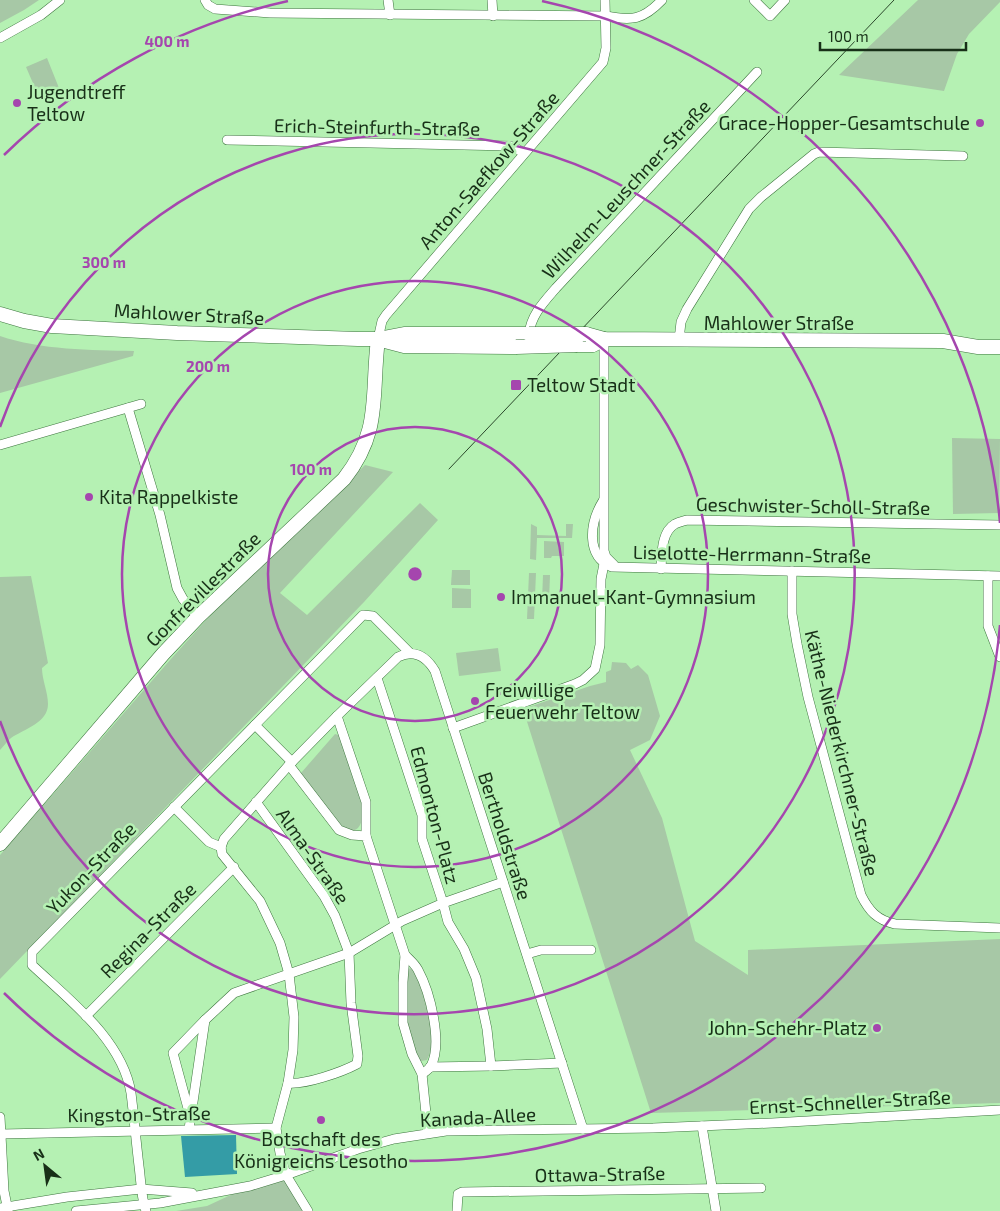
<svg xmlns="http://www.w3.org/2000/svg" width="1000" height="1211" viewBox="0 0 1000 1211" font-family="'Exo 2',sans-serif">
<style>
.green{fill:#a7c8a6}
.water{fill:#349ca6}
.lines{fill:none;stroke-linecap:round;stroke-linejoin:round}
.street-casing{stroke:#3d753e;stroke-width:10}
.secondary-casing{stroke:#3d753e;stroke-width:15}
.street{stroke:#fff;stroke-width:9}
.secondary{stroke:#fff;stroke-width:14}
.tram{stroke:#2b482b;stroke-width:1}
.secondary-bridge-casing{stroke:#3d753e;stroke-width:15;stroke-linecap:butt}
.secondary-bridge{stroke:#fff;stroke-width:14}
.ring{fill:none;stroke:#a546ae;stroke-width:2.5}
.poi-dot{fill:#a546ae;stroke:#b5f1b3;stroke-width:2}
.labels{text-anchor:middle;stroke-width:5;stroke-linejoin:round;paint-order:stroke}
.poi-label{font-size:19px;fill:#183018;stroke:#b5f1b3;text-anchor:start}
.street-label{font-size:19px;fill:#183018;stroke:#b5f1b3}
.centre{fill:#a546ae;stroke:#b5f1b3;stroke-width:2.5}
.ring-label{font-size:15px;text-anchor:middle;font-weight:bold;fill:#a546ae;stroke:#b5f1b3;stroke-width:5;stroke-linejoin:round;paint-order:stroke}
</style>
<rect width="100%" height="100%" fill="#b5f1b3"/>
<g class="green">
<path d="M0 0H39L24 10 0 23Z"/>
<path d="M918 0H1000V2L969 34 957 54 944 91 839 75Z"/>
<path d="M47 58 59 88 39 97 26 67Z"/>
<path d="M0 336C40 350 92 350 134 351L133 356 0 393Z"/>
<path d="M952 438 1000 439 999 513 953 514Z"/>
<path d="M365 465 393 472 280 593 307 615 420 503 438 520 364 602 0 979V855L170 660 207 619Z"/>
<path d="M531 524 537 527V535L566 536V524H573L572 538H537L536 560 530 559Z"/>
<path d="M544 541 564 542V556H552L551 558H544Z"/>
<path d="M452 570H470V585H451Z"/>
<path d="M529 573H536L534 619H527Z"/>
<path d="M543 575H550L549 601H542Z"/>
<path d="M31 576 48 663 42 668C42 680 48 692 48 704 48 723 24 729 11 738 7 741 4 746 0 750V577Z"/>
<path d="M452 588 471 589V608H452Z"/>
<path d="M498 648 501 671 459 676 456 653Z"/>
<path d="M612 662 626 663 631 669 638 665 648 675 660 716 650 740 630 750 662 818 695 941 748 975V950L1000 939V1103L651 1113 523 709 590 686 606 682V672L611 670Z"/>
<path d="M335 734 339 735 342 738C348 757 369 809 360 825 358 829 355 830 351 831L339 824 301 773Z"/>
<path d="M412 968C424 993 441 1034 427 1060L421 1061C403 1035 405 1000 407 969Z"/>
<path d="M286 1175 308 1211H176L207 1206 250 1186Z"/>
</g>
<path class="water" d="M236 1135 237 1174 185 1177 181 1136Z"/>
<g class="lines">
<defs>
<g id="street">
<path d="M205 0 208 5 215 9 270 13 606 16C632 21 643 20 662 0"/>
<path d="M388 0 390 15"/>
<path d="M492 0 493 16"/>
<path d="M754 0 770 16 785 0"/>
<path d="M0 38 41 15 60 0"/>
<path d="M227 140 512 146 524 153"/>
<path d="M529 334C531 315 544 302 556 288L757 72"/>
<path d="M378 339 382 321 386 315 603 62 606 48 605 0"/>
<path d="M604 339V551L606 557 614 565"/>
<path d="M679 340 681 322 687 309 749 209 761 197 814 154 819 152 963 156"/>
<path d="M128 408 160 515 177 588 183 599 198 617"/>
<path d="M0 445 141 404"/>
<path d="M603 501C590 522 585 556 612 567L1000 576"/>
<path d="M661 569C662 554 661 532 675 524 679 522 684 521 687 520L1000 525"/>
<path d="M792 571V614L797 644 808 697 861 895C869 911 877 920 895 924L1000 928"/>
<path d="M988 576V626L1000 657"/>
<path d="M377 678 422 815V839L443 903 448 922 464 949 476 978 487 1029 491 1066 562 1063"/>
<path d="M337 716 366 802V836"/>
<path d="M255 725 292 762"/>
<path d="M453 728 575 684 583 680 595 669 600 645 601 579 604 564"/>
<path d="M289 765 339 830 352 835 366 836 405 955C410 960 415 964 418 970 430 992 443 1043 431 1066 429 1069 425 1072 422 1074"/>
<path d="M256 802 324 896 335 916 349 953 351 1003 358 1056 357 1064C342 1072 305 1085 288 1083"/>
<path d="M174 807 209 842 221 847"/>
<path d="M221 847 224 839 289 765 337 716 398 657C414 649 426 656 435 671L583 1129"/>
<path d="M221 847 222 854 260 901 280 943 289 974 294 1017 293 1050 288 1083 276 1128 280 1153 286 1175 308 1211"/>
<path d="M527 954 541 950H591"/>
<path d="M405 955 403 982V1023L412 1054 422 1074 428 1133"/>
<path d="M86 1016 234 867"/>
<path d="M430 1067 491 1066"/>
<path d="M189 1112 173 1053 205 1020"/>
<path d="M0 1117 4 1191 8 1211"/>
<path d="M702 1126 716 1211"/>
<path d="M189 1129 205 1020 234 993 349 953 402 921 443 903 503 882"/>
<path d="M2 1134 276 1128"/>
<path d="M0 1208 67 1197 141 1189 192 1193"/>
<path d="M76 1211 160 1203 250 1186 286 1175 358 1149 394 1139 446 1131 653 1128 772 1123 1000 1110"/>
<path d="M146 1211C141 1197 141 1181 139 1166 136 1141 134 1117 131 1093 122 1039 69 1000 32 965V952L363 615 373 616 410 653"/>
<path d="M457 1211 458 1194 462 1192 761 1188"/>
</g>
<g id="secondary">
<path d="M0 314 24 321 52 326 177 333 358 339H378L404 334H529"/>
<path d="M586 334 604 339 943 341 978 347H1000"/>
<path d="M381 340 404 346 516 347"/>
<path d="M577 345H593L604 339"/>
<path d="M0 844 163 654 198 617 344 479C382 431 371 395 378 339"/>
</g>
</defs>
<use href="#street" class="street-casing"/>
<use href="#secondary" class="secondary-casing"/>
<use href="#street" class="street"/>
<use href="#secondary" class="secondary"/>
<path class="tram" d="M449 469 894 0"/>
<defs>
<g id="secondary-bridge">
<path d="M529 334H586"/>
<path d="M516 347 577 345"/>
</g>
</defs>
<use href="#secondary-bridge" class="secondary-bridge-casing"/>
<use href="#secondary-bridge" class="secondary-bridge"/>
</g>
<g class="ring">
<circle cx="415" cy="574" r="147"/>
<circle cx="415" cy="574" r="293"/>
<path d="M0 427A440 440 0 1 1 0 721"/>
<path d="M1000 625A587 587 0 0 1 4 993M4 155A587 587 0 0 1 288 1M542 1A587 587 0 0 1 1000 523"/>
</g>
<g class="poi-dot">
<circle cx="17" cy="103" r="5"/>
<circle cx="980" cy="123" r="5"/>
<rect x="510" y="379" width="12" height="12" rx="2.5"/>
<circle cx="89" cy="497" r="5"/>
<circle cx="501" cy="597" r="5"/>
<circle cx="475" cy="701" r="5"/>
<circle cx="877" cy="1028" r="5"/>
<circle cx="321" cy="1120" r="5"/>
</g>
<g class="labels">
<g class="poi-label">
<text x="27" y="99">Jugendtreff<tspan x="27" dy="22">Teltow</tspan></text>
<text x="970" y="130" text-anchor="end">Grace-Hopper-Gesamtschule</text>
<text x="527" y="392">Teltow Stadt</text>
<text x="99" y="504">Kita Rappelkiste</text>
<text x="511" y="604">Immanuel-Kant-Gymnasium</text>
<text x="485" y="697">Freiwillige<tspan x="485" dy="22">Feuerwehr Teltow</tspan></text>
<text x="867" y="1035" text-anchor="end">John-Schehr-Platz</text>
<text x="321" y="1146" text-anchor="middle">Botschaft des<tspan x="321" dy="22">Königreichs Lesotho</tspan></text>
</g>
<g class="street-label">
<text transform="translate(377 127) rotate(1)" y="7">Erich-Steinfurth-Straße</text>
<text transform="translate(489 170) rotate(-49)" y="7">Anton-Saefkow-Straße</text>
<text transform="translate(626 189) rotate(-47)" y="7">Wilhelm-Leuschner-Straße</text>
<text transform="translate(189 314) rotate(3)" y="7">Mahlower Straße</text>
<text x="779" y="330">Mahlower Straße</text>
<text transform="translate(813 506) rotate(1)" y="7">Geschwister-Scholl-Straße</text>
<text transform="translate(752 554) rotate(1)" y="7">Liselotte-Herrmann-Straße</text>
<text transform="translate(203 589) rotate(-45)" y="7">Gonfrevillestraße</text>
<text transform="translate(842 753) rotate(76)" y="7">Käthe-Niederkirchner-Straße</text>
<text transform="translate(435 815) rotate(75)" y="7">Edmonton-Platz</text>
<text transform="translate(505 836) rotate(72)" y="7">Bertholdstraße</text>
<text transform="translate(313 856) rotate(55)" y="7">Alma-Straße</text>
<text transform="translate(91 868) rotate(-46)" y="7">Yukon-Straße</text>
<text transform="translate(148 930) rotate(-45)" y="7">Regina-Straße</text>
<text transform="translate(850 1102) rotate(-3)" y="7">Ernst-Schneller-Straße</text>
<text transform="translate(139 1114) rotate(-1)" y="7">Kingston-Straße</text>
<text transform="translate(478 1117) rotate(-3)" y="7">Kanada-Allee</text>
<text transform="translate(600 1174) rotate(-1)" y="7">Ottawa-Straße</text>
</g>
</g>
<circle cx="415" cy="574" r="8" class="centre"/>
<g class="ring-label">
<text x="167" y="47">400 m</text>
<text x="104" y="268">300 m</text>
<text x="208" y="372">200 m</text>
<text x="311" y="475">100 m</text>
</g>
<g transform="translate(45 1166) rotate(331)" stroke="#b5f1b3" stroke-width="4" paint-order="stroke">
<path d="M0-4L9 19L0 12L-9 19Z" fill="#183018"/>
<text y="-8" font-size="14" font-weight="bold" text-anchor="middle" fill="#183018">N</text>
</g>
<path d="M820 42v8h146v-8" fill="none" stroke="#183018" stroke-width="2.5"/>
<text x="828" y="42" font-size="15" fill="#183018" stroke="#b5f1b3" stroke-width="4" paint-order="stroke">100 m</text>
</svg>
